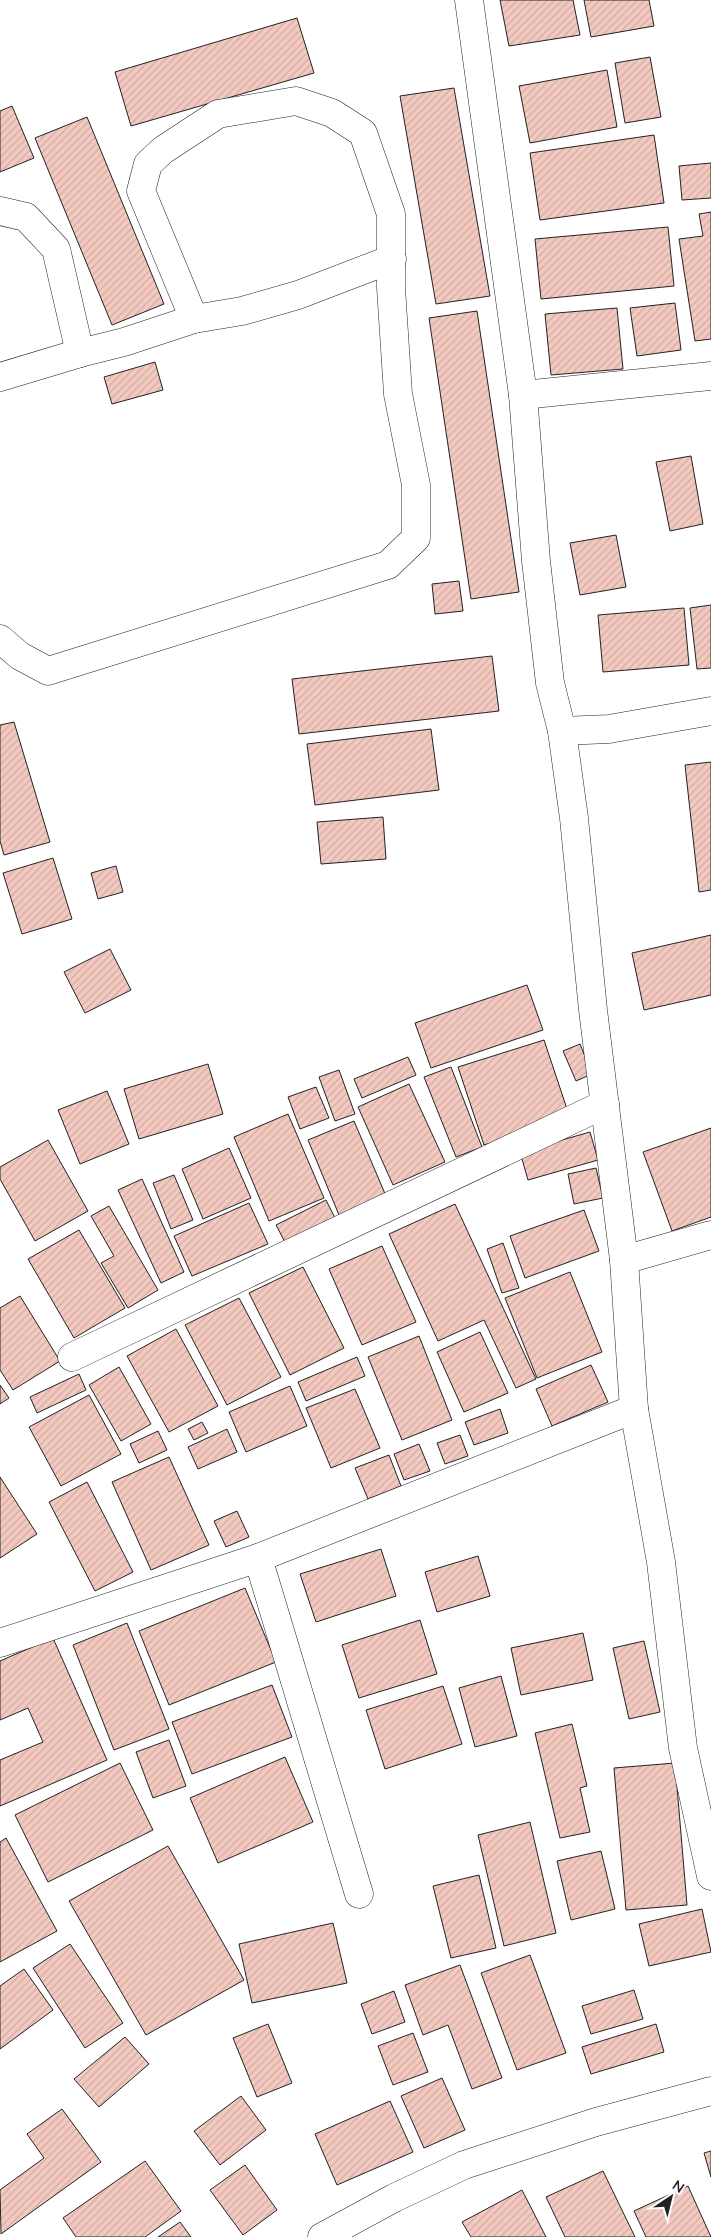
<svg xmlns="http://www.w3.org/2000/svg" width="711" height="2237" viewBox="0 0 711 2237" font-family="Mulish,sans-serif">
<style>
.building{fill:url(#building-hatch);stroke:#222}
.lines{fill:none;stroke-linecap:round;stroke-linejoin:round}
.street-casing{stroke:#222;stroke-width:29}
.street{stroke:#fff;stroke-width:28}
</style>
<defs>
<pattern id="building-hatch" width="6" height="6" patternUnits="userSpaceOnUse" patternTransform="scale(1.25)"><rect width="6" height="6" fill="#f3c9c0"/><path d="M-1 1l2-2M0 6l6-6M5 7l2-2" fill="none" stroke="#d0aca5"/></pattern>
</defs>
<rect width="100%" height="100%" fill="#fff"/>
<g class="building">
<path d="M500 0H573L580 35 509 46Z"/>
<path d="M584 0H649L654 26 591 37Z"/>
<path d="M297 18 314 73 131 126 115 72Z"/>
<path d="M650 57 661 117 625 123 615 63Z"/>
<path d="M607 70 617 127 530 143 519 86Z"/>
<path d="M454 88 490 296 436 304 400 96Z"/>
<path d="M12 106 34 158 0 172V111Z"/>
<path d="M87 117 164 304 112 325 35 138Z"/>
<path d="M654 135 664 203 540 220 530 153Z"/>
<path d="M711 163V198L682 200 679 166Z"/>
<path d="M711 212V339L695 341 679 239 703 236 699 214Z"/>
<path d="M668 227 674 286 541 299 535 239Z"/>
<path d="M675 303 681 350 637 356 630 308Z"/>
<path d="M617 308 623 369 551 375 545 314Z"/>
<path d="M477 311 519 592 471 599 429 318Z"/>
<path d="M155 362 163 390 112 404 104 377Z"/>
<path d="M691 456 703 524 670 531 656 462Z"/>
<path d="M616 535 626 587 580 595 570 543Z"/>
<path d="M459 581 463 611 435 614 432 584Z"/>
<path d="M711 605V668L697 669 690 608Z"/>
<path d="M684 608 689 665 603 672 598 615Z"/>
<path d="M492 656 499 711 299 734 292 679Z"/>
<path d="M14 722 50 842 4 855 0 841V725Z"/>
<path d="M431 729 439 790 315 805 307 744Z"/>
<path d="M711 762V890L699 892 685 765Z"/>
<path d="M383 817 386 859 321 864 317 822Z"/>
<path d="M53 858 72 919 22 934 3 873Z"/>
<path d="M116 866 123 892 98 899 91 873Z"/>
<path d="M711 935V995L644 1010 632 953Z"/>
<path d="M110 949 131 990 85 1013 64 972Z"/>
<path d="M527 985 543 1030 431 1068 415 1023Z"/>
<path d="M544 1040 570 1118 484 1145 458 1067Z"/>
<path d="M580 1044 592 1074 576 1081 563 1051Z"/>
<path d="M408 1057 416 1075 362 1098 354 1079Z"/>
<path d="M208 1064 223 1114 139 1139 124 1089Z"/>
<path d="M451 1067 482 1147 456 1157 424 1077Z"/>
<path d="M339 1070 355 1114 335 1121 319 1077Z"/>
<path d="M409 1084 445 1162 393 1185 358 1107Z"/>
<path d="M316 1087 329 1118 300 1129 288 1097Z"/>
<path d="M107 1091 129 1144 80 1164 58 1110Z"/>
<path d="M288 1114 324 1198 269 1221 234 1137Z"/>
<path d="M354 1121 386 1196 339 1215 308 1140Z"/>
<path d="M711 1128V1217L672 1231 643 1152Z"/>
<path d="M590 1132 598 1160 528 1180 520 1152Z"/>
<path d="M48 1140 88 1211 35 1241 0 1179V1167Z"/>
<path d="M229 1148 251 1198 203 1219 182 1169Z"/>
<path d="M596 1168 603 1198 574 1204 568 1174Z"/>
<path d="M174 1175 193 1220 171 1229 153 1183Z"/>
<path d="M142 1179 184 1272 161 1283 118 1190Z"/>
<path d="M326 1200 337 1222 287 1246 276 1225Z"/>
<path d="M249 1203 268 1244 192 1276 174 1236Z"/>
<path d="M455 1204 536 1379 516 1388 484 1320 438 1341 389 1234Z"/>
<path d="M109 1206 158 1290 128 1308 101 1263 114 1256 91 1216Z"/>
<path d="M584 1210 599 1251 525 1278 510 1236Z"/>
<path d="M79 1230 125 1308 74 1338 28 1259Z"/>
<path d="M503 1243 519 1288 502 1293 487 1249Z"/>
<path d="M382 1246 416 1322 362 1345 329 1269Z"/>
<path d="M303 1267 344 1348 290 1375 249 1293Z"/>
<path d="M570 1272 602 1352 537 1378 505 1298Z"/>
<path d="M20 1296 60 1361 13 1390 0 1370V1308Z"/>
<path d="M239 1298 281 1377 227 1405 185 1325Z"/>
<path d="M176 1329 218 1406 169 1432 127 1356Z"/>
<path d="M480 1332 508 1393 464 1412 437 1352Z"/>
<path d="M419 1336 452 1420 402 1440 368 1357Z"/>
<path d="M357 1357 365 1376 306 1401 298 1382Z"/>
<path d="M591 1365 608 1402 552 1426 536 1389Z"/>
<path d="M119 1367 151 1424 121 1441 89 1385Z"/>
<path d="M79 1374 86 1390 37 1413 30 1397Z"/>
<path d="M0 1385 9 1398 0 1404Z"/>
<path d="M290 1386 307 1426 246 1452 229 1412Z"/>
<path d="M355 1389 380 1448 331 1468 306 1408Z"/>
<path d="M89 1395 121 1454 61 1486 29 1427Z"/>
<path d="M500 1409 508 1433 474 1445 465 1422Z"/>
<path d="M202 1422 208 1433 194 1440 188 1429Z"/>
<path d="M227 1429 237 1452 198 1469 188 1447Z"/>
<path d="M158 1431 167 1450 139 1463 130 1444Z"/>
<path d="M460 1435 468 1456 445 1464 437 1443Z"/>
<path d="M419 1444 430 1471 404 1480 394 1454Z"/>
<path d="M389 1455 401 1486 368 1499 355 1468Z"/>
<path d="M169 1457 209 1545 151 1570 112 1482Z"/>
<path d="M0 1477 37 1534 0 1558Z"/>
<path d="M87 1482 133 1572 95 1591 49 1502Z"/>
<path d="M237 1511 249 1537 226 1547 214 1521Z"/>
<path d="M381 1549 396 1596 316 1622 300 1574Z"/>
<path d="M478 1556 490 1596 437 1612 425 1572Z"/>
<path d="M245 1588 276 1662 169 1705 139 1631Z"/>
<path d="M420 1620 437 1674 359 1698 342 1645Z"/>
<path d="M127 1623 169 1729 114 1750 73 1645Z"/>
<path d="M583 1633 593 1680 521 1695 511 1648Z"/>
<path d="M53 1638 107 1760 0 1806V1760L43 1742 28 1708 0 1720V1661Z"/>
<path d="M644 1641 660 1712 629 1719 613 1648Z"/>
<path d="M501 1676 517 1736 475 1747 459 1688Z"/>
<path d="M272 1685 292 1737 192 1774 172 1722Z"/>
<path d="M443 1686 462 1744 385 1769 366 1710Z"/>
<path d="M572 1724 587 1786 580 1788 590 1832 560 1838 535 1733Z"/>
<path d="M169 1740 186 1786 153 1798 136 1752Z"/>
<path d="M285 1757 313 1822 218 1863 190 1798Z"/>
<path d="M120 1763 153 1830 48 1882 15 1815Z"/>
<path d="M675 1763 687 1905 626 1910 614 1768Z"/>
<path d="M530 1822 556 1933 504 1946 478 1835Z"/>
<path d="M6 1838 57 1931 0 1962V1842Z"/>
<path d="M168 1846 244 1980 146 2035 69 1901Z"/>
<path d="M601 1851 615 1909 571 1920 557 1861Z"/>
<path d="M479 1875 496 1948 451 1958 433 1886Z"/>
<path d="M702 1909 711 1952 649 1966 639 1924Z"/>
<path d="M333 1923 347 1983 252 2003 239 1944Z"/>
<path d="M70 1944 123 2023 85 2048 33 1968Z"/>
<path d="M530 1955 566 2053 517 2070 481 1973Z"/>
<path d="M460 1965 502 2078 472 2089 448 2025 423 2035 405 1985Z"/>
<path d="M24 1969 53 2010 0 2049V1986Z"/>
<path d="M634 1990 643 2019 591 2034 582 2006Z"/>
<path d="M394 1991 405 2022 372 2034 361 2004Z"/>
<path d="M268 2024 292 2083 257 2097 233 2038Z"/>
<path d="M656 2024 664 2052 591 2074 582 2047Z"/>
<path d="M413 2033 428 2072 393 2085 378 2046Z"/>
<path d="M125 2037 149 2064 99 2107 74 2079Z"/>
<path d="M442 2078 465 2130 424 2148 401 2096Z"/>
<path d="M241 2096 266 2130 220 2165 194 2131Z"/>
<path d="M390 2101 413 2152 337 2185 315 2134Z"/>
<path d="M62 2109 101 2162 1 2234 0 2190 44 2158 27 2134Z"/>
<path d="M711 2151V2177L704 2153Z"/>
<path d="M145 2161 181 2211 145 2237H76L63 2218Z"/>
<path d="M245 2165 277 2210 243 2235 210 2190Z"/>
<path d="M603 2171 635 2237H565L546 2197Z"/>
<path d="M688 2186 711 2237H646L634 2211Z"/>
<path d="M522 2190 546 2237H471L462 2222Z"/>
<path d="M180 2222 191 2237H158Z"/>
</g>
<g class="lines">
<defs>
<g id="street">
<path d="M469 0 523 395 536 561 550 683 562 731 574 818 593 1010 624 1260 634 1409 661 1562 683 1748 711 1876"/>
<path d="M0 211 26 217 56 249 80 353"/>
<path d="M0 377 80 353 124 342 194 319 242 311 298 295 392 259"/>
<path d="M523 395 711 376"/>
<path d="M0 639 20 656 48 671 388 565 416 538V485L398 394 391 288V214L363 133 332 113 296 101 218 114 163 150 148 164 141 191 194 319"/>
<path d="M562 731 609 729 711 711"/>
<path d="M624 1260 711 1235"/>
<path d="M72 1357 605 1104"/>
<path d="M258 1558 359 1894"/>
<path d="M0 1643 258 1558 634 1409"/>
<path d="M322 2237 394 2198 464 2165 596 2122 711 2091"/>
</g>
</defs>
<use href="#street" class="street-casing"/>
<use href="#street" class="street"/>
</g>
<g transform="translate(671 2197) rotate(35)" stroke="#ffffff" stroke-width="4" paint-order="stroke">
<path d="M0-4L9 19L0 12L-9 19Z" fill="#222222"/>
<text y="-8" font-size="14" font-weight="bold" text-anchor="middle" fill="#222222">N</text>
</g>
</svg>
